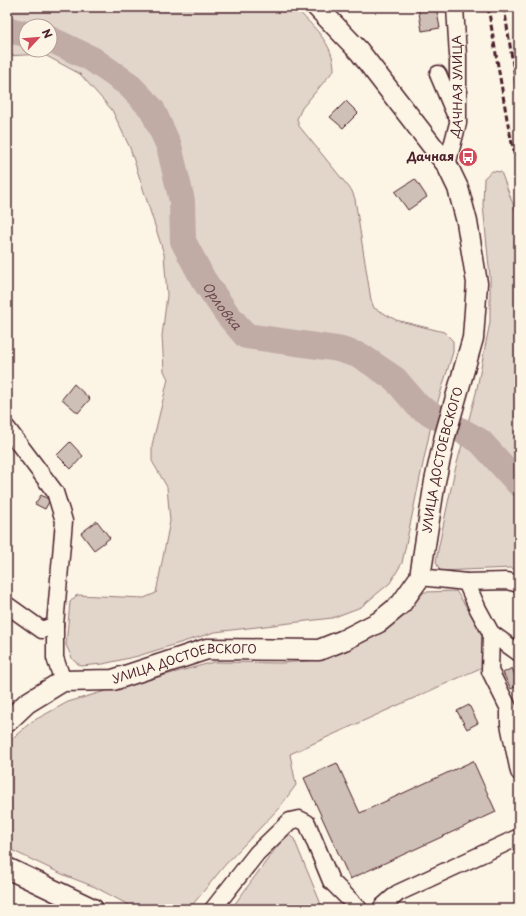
<svg xmlns="http://www.w3.org/2000/svg" width="526" height="916" viewBox="0 0 526 916" font-family="'Playpen Sans',sans-serif">
<style>
.green{fill:#e2d5ca;stroke:#967a7a;fill-rule:evenodd}
.lines{fill:none;stroke-linecap:round;stroke-linejoin:round}
.river{stroke:#c0aca5;stroke-width:26}
.building{fill:#cfc0b7;stroke:#4a1f2b}
.minor-casing{stroke:#4a1f2b;stroke-width:19}
.major-casing{stroke:#4a1f2b;stroke-width:23}
.minor{stroke:#fcf5e5;stroke-width:16}
.major{stroke:#fcf5e5;stroke-width:20}
.rail{stroke:#4a1f2b;stroke-width:3;stroke-dasharray:6 3;stroke-linecap:butt}
.labels{text-anchor:middle;stroke-width:3;stroke-linejoin:round;paint-order:stroke}
.street-label{font-size:12px;fill:#4a1f2b;stroke:#fcf5e5}
.poi-label{font-size:12px;font-weight:bold;fill:#4a1f2b;stroke:#fcf5e5;text-anchor:end}
.water-label{font-size:13px;font-style:italic;fill:#6d4950;stroke:#fcf5e5}
</style>
<rect width="100%" height="100%" fill="#fcf5e5"/>
<filter id="ink" filterUnits="userSpaceOnUse"><feTurbulence type="fractalNoise" baseFrequency=".025" numOctaves="2"/><feDisplacementMap in="SourceGraphic" scale="8" xChannelSelector="R" yChannelSelector="G"/><feConvolveMatrix kernelMatrix="1 2 1 2 8 2 1 2 1" color-interpolation-filters="sRGB"/></filter>
<g filter="url(#ink)">
<g class="green">
<path d="M7 7H295C312 26 334 43 334 70L302 108 297 119 299 126 352 191 355 199 371 300 374 308 396 320 444 332 453 341V352L432 421 402 563 390 583 361 607 332 618 215 632 138 656 103 664 81 666 73 660 66 645 70 602 77 595 144 598 156 593 170 521 167 487 152 461V445L168 379 164 371 162 336 167 295 164 254 130 148 112 110 80 74 43 54 7 56ZM26 26H50V50H26Z"/>
<path d="M492 171 501 172 519 220V570L511 568 440 571 436 562 438 550 454 474 476 393 490 322V277L483 205 484 178Z"/>
<path d="M456 591 484 634 485 666 290 754 296 785 279 808 225 865 189 909H136L95 887 64 875 7 848V743L31 722 68 702 102 692 214 662 281 663 319 660 371 638 407 612 424 592Z"/>
<path d="M287 833 294 839 323 909H231Z"/>
</g>
<g class="lines">
<g class="river">
<path d="M7 30 26 34"/>
<path id="s1" d="M50 39 92 59 128 84 152 109 169 146 182 201 183 241 203 279 227 314 246 336 338 349 361 356 395 379 419 407 480 441 519 484"/>
</g>
</g>
<g class="building">
<path d="M418 7H436L440 28 422 31Z"/>
<path d="M346 101 358 113 343 128 330 117Z"/>
<path d="M415 179 427 197 408 210 395 192Z"/>
<path d="M74 384 90 399 78 413 62 399Z"/>
<path d="M70 442 83 456 71 469 57 455Z"/>
<path d="M41 495 50 500 45 509 35 504Z"/>
<path d="M97 521 110 538 94 550 81 533Z"/>
<path d="M512 668 519 685 511 689 503 673Z"/>
<path d="M469 705 478 723 467 729 457 711Z"/>
<path d="M473 761 496 812 350 879 304 778 337 763 360 813Z"/>
</g>
<g class="lines">
<defs>
<g id="minor">
<path d="M438 74 454 112"/>
<path id="s2" d="M447 165 458 123V56L455 7"/>
<path d="M7 428 55 492 64 521 55 625V658L63 681"/>
<path d="M420 577 466 582 507 581 519 584"/>
<path d="M466 582 478 609 491 633"/>
<path d="M7 605 42 630 55 625"/>
<path d="M519 653 491 633 490 671 509 709V724L519 772"/>
<path d="M213 909 257 853 290 821 299 819 307 823 331 881 359 909"/>
<path d="M382 909V907L398 893 519 837"/>
</g>
<g id="major">
<path id="s3" d="M7 722 27 703 63 681 113 680 207 649 319 650 344 640 379 622 401 604 420 577 435 481 445 436 473 338 477 283 467 222 458 188 447 165 359 51 317 7"/>
<path d="M7 868 93 909"/>
</g>
</defs>
<use href="#minor" class="minor-casing"/>
<use href="#major" class="major-casing"/>
<use href="#minor" class="minor"/>
<use href="#major" class="major"/>
<g class="rail">
<path d="M488 7 507 119 519 177"/>
<path d="M504 7 519 103"/>
</g>
</g>
</g>
<defs>
<symbol id="bus-disc" viewBox="-11 -11 22 22"><circle r="9.5" fill="#d1495b" stroke="#fcf5e5"/><path d="M-5-6H5V4H4V6H2V4H-2V6H-4V4H-5ZM-3.5-4V0h7V-4ZM-3.5 1.2v1.5H-2V1.2ZM2 1.2v1.5H3.5V1.2Z" fill="#fff"/></symbol>
</defs>
<g fill-rule="evenodd">
<use href="#bus-disc" x="457" y="146" width="22" height="22"/>
</g>
<g class="labels">
<g class="street-label">
<text dy="4" stroke="none"><textPath href="#s2" startOffset="80">ДАЧНАЯ УЛИЦА</textPath></text>
<text dy="4" stroke="none"><textPath href="#s3" startOffset="578">УЛИЦА ДОСТОЕВСКОГО</textPath></text>
<text dy="4" stroke="none"><textPath href="#s3" startOffset="194">УЛИЦА ДОСТОЕВСКОГО</textPath></text>
</g>
<g class="poi-label">
<text x="454" y="161">Дачная</text>
</g>
<g class="water-label">
<text dy="5" stroke="none"><textPath href="#s1" startOffset="338">Орловка</textPath></text>
</g>
</g>
<rect width="526" height="916" fill="none" stroke="#fcf5e5" stroke-width="24"/>
<rect x="12" y="12" width="502" height="892" fill="none" stroke="#4a1f2b" stroke-width="1.5" filter="url(#ink)"/>
<g transform="translate(38 38) rotate(64)"><circle r="19" fill="#fcf5e5" stroke="#b59f9b"/>
<path d="M0-3L7 15L0 10L-7 15Z" fill="#d1495b"/>
<text y="-6" font-size="11" font-weight="bold" text-anchor="middle" fill="#4a1f2b">N</text>
</g>
</svg>
